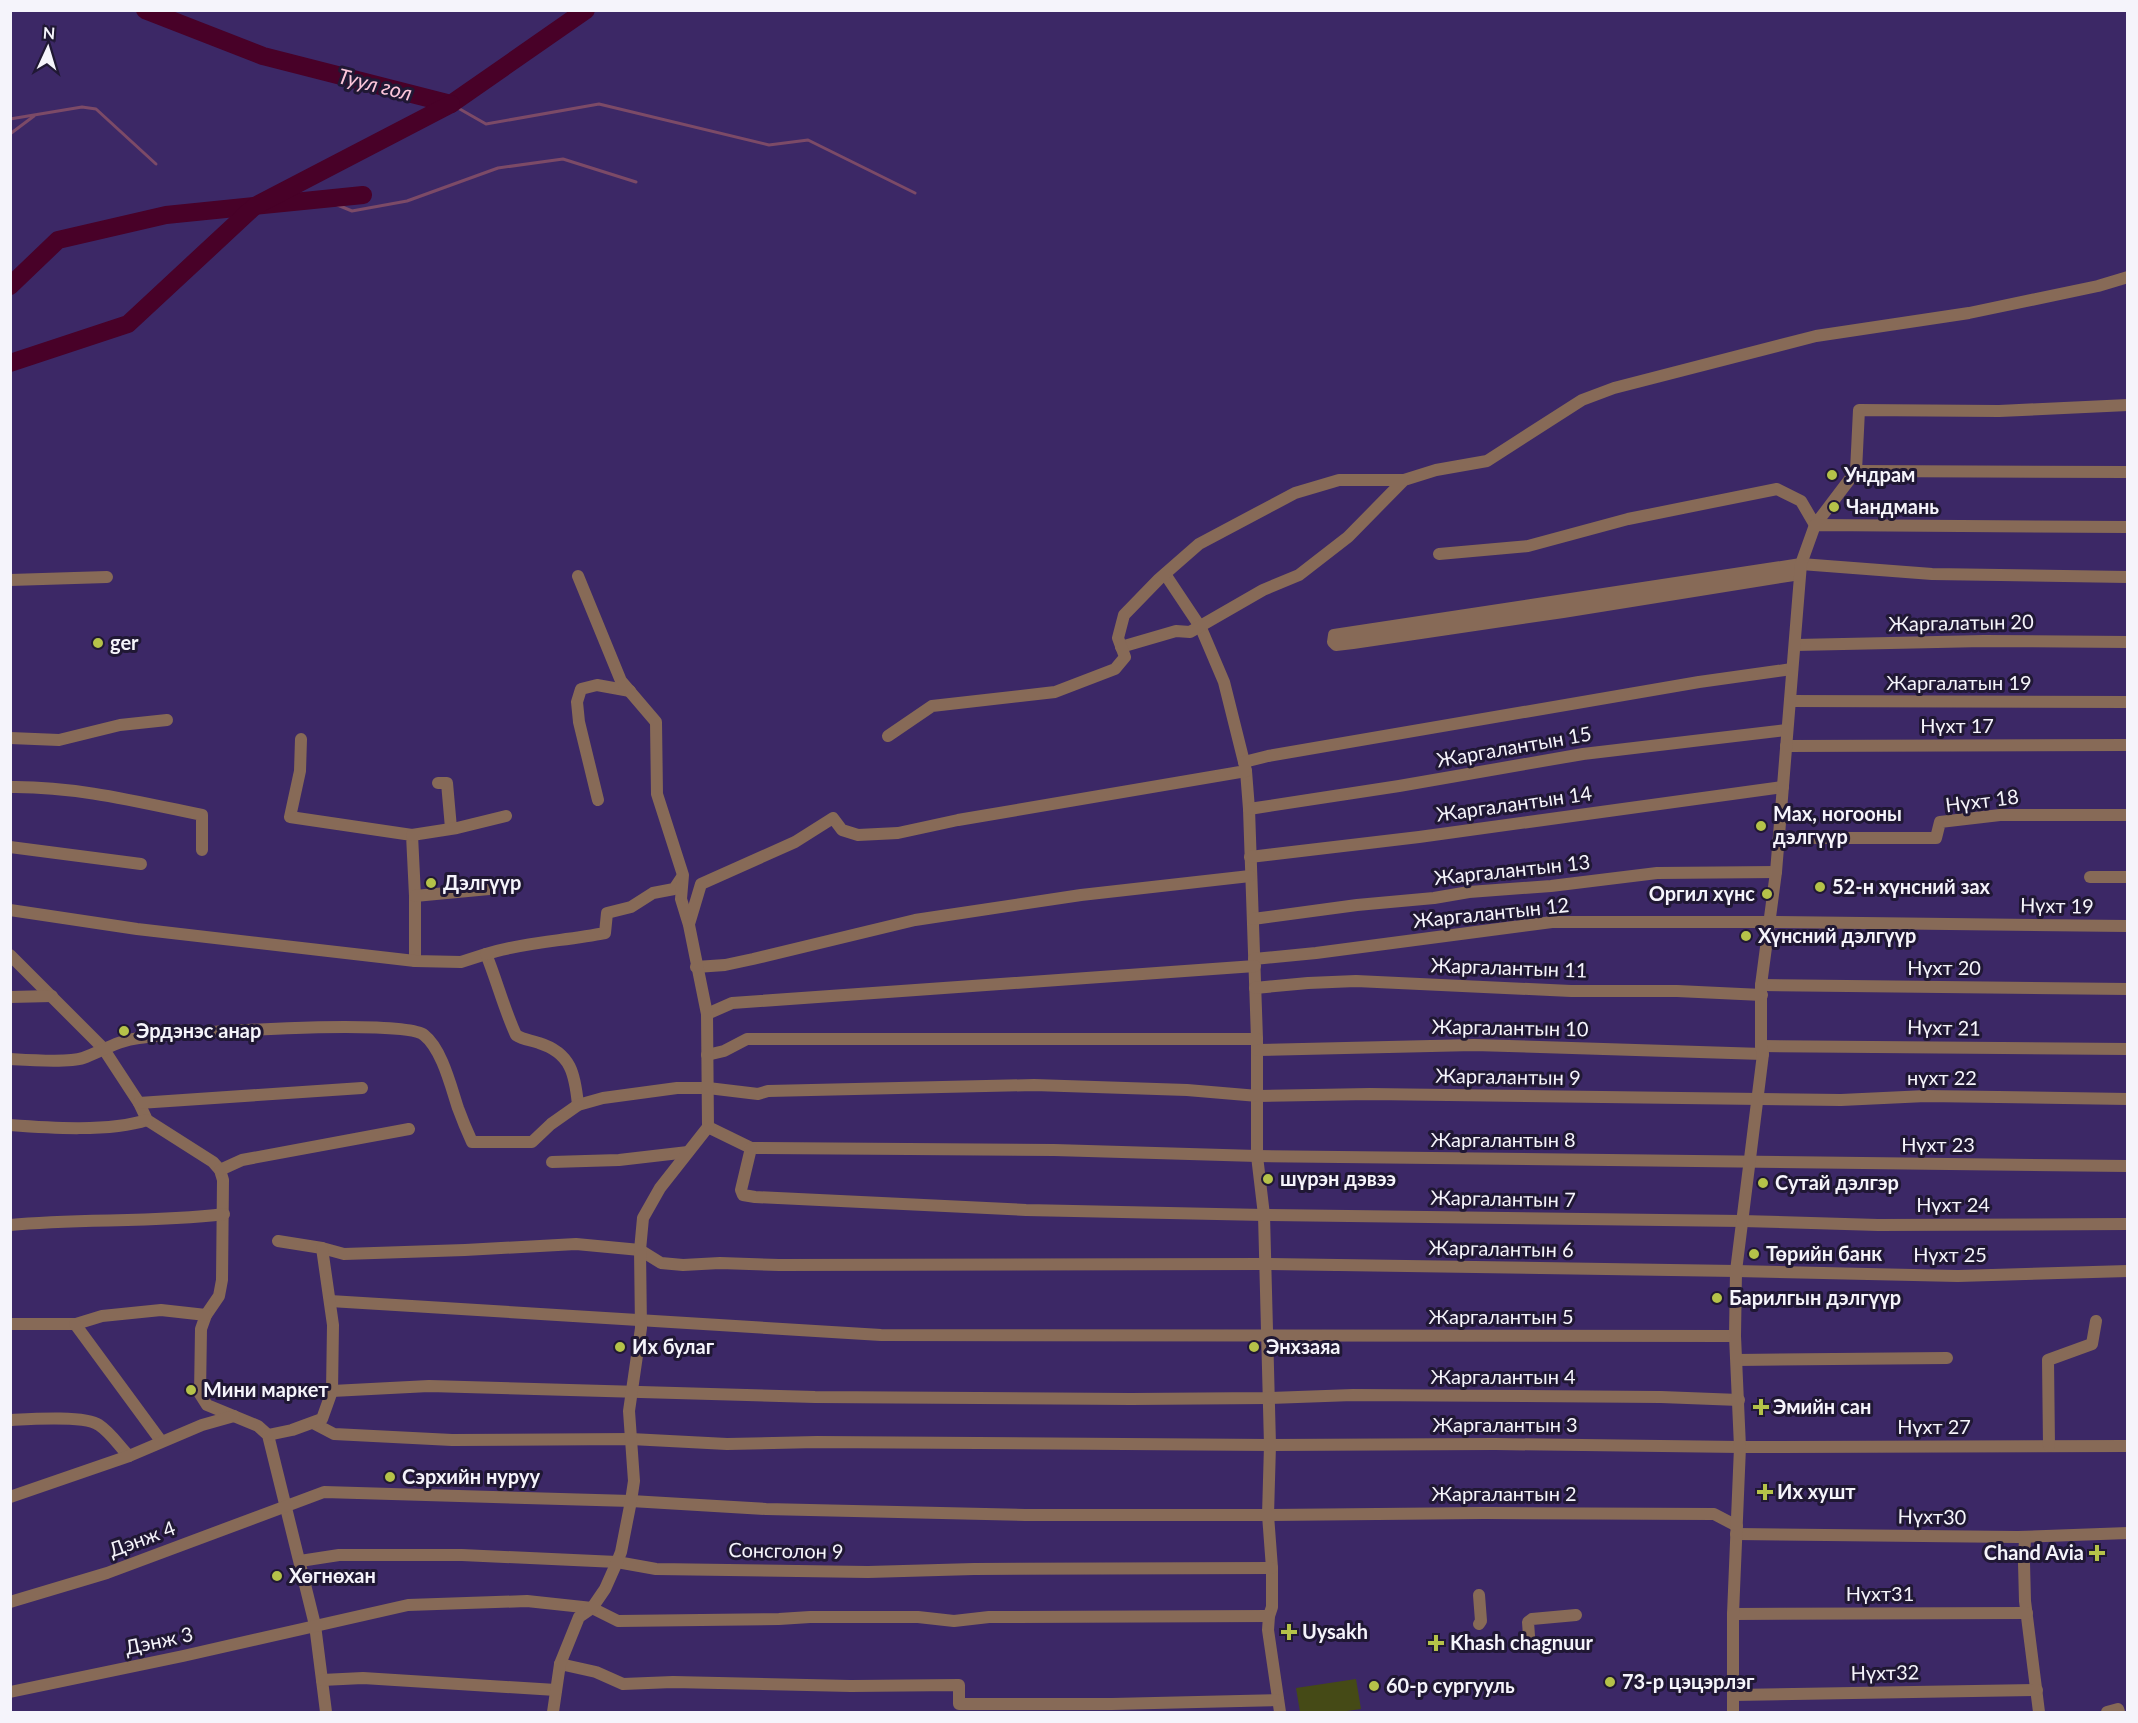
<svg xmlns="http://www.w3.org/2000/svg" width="2138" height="1723" viewBox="0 0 2138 1723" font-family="Lato,sans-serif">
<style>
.park{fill:#454a16}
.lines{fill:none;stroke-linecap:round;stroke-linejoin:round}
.stream{stroke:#7c4a67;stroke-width:3}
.river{stroke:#480128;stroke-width:18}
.minor{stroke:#876a57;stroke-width:12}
.poi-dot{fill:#b5c249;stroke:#201834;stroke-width:2}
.labels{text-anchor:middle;stroke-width:6;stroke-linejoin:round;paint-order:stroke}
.poi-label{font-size:20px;font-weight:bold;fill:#f5f4fb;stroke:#201834;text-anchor:start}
.street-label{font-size:20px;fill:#f5f4fb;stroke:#201834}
.water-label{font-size:21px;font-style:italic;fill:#fcc6da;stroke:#201834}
</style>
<rect width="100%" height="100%" fill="#3c2866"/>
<path class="park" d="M1356 1679 1361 1709 1340 1712H1300L1296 1688Z"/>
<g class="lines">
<g class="stream">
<path d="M451 104 486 124 599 104 769 145 808 140 915 193"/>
<path d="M10 119 82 107 96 109 156 164"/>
<path d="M10 134 34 116"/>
<path d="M323 199 352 211 407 201 498 168 563 159 636 182"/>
</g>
<g class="river">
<path d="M145 10 263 56 451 104 586 10"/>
<path d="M10 286 58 240 166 215 363 195"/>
<path d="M10 363 128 324 255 206 451 104"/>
</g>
<g class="minor">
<path d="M1856 471 2128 472"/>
<path d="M1439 554 1528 546 1628 519 1777 489 1801 501 1815 525 1856 471 1859 410 1999 411 2128 405"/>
<path d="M1165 574 1201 628 1224 682 1244 762"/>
<path d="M1800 574 1563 612 1353 643 1336 645 1333 642 1334 635 1801 564 1932 574 2128 577"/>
<path d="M10 580 107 577"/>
<path d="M1796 645 1984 641 2128 642"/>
<path d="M1121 647 1176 631 1190 632 1263 590 1299 575 1348 537 1404 480 1436 470 1487 461 1582 400 1614 388 1816 336 1969 313 2098 286 2128 277"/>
<path d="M1790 701 2128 702"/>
<path d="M888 736 932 706 1055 692 1115 669 1125 657 1118 638 1124 615 1159 579 1199 544 1295 493 1339 480H1404"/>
<path d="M10 738 59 740 120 725 167 720"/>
<path d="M301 739 300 771 290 817 412 835 415 896V961"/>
<path d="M1786 746 2128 745"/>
<path d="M1246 771 1249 809 1257 1039V1156L1264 1215 1270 1445 1268 1515 1272 1568V1607L1269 1616 1268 1630 1280 1712"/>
<path d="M438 783H447L451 828"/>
<path d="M10 787C75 786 139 802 202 815V850"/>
<path d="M598 800 579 722 577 702 581 689 597 685 630 691"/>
<path d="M1249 809 1399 786 1583 754 1786 730"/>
<path d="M412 835 457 828 506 816"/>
<path d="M1779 838H1936L1940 822 2000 815H2128"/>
<path d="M10 847 141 864"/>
<path d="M1250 857 1419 837 1783 787"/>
<path d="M2090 877H2128"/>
<path d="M415 896 489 889"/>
<path d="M10 910 137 929 415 961 461 962 486 954C497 981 504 1009 516 1035 523 1040 531 1040 539 1043 571 1053 575 1074 578 1105"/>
<path d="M1253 919 1357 905 1434 898 1469 892 1551 886 1657 873 1776 872"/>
<path d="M689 924 701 884 795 842 833 818 842 830 858 835 898 833 958 820 1246 771 1244 762 1268 756 1699 682 1792 669"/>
<path d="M486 954C525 942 565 941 605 933L607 913 631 907 653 893 674 889 682 877"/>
<path d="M10 955 103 1048 139 1103 147 1120 213 1162 220 1170 223 1180 222 1280 219 1296 206 1315 201 1329 200 1394 207 1405 258 1426 268 1435 315 1625 326 1712"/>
<path d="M1254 959 1316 953 1552 922H1770L2128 926"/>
<path d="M696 967 725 965 753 959 915 920 1081 895 1250 876"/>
<path d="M1761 985 2128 989"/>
<path d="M1255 988 1308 983 1356 981 1571 991H1677L1762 995"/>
<path d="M10 997 52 996"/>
<path d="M707 1014 732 1003 1255 966"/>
<path d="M1761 1046 2128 1049"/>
<path d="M1257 1050 1474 1045 1763 1054"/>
<path d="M707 1055 724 1051 747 1039H1257"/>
<path d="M10 1059C27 1060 69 1063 83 1058 102 1051 119 1040 139 1038 176 1033 403 1018 424 1035 442 1049 451 1087 458 1108 462 1119 467 1131 472 1142H532L551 1124 578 1105 603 1098 677 1088H708L758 1094 768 1091 1034 1085 1187 1090 1258 1096 1370 1094 1841 1100 1926 1096 2128 1099"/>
<path d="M139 1103 362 1088"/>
<path d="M10 1125C49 1128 110 1132 147 1120"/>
<path d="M708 1127 751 1148 1054 1150 1257 1156 2128 1166"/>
<path d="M751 1148 741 1190 743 1195 755 1197 1026 1210 1264 1215 1742 1221 1878 1225 2128 1224"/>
<path d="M552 1162 619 1160 688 1152"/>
<path d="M220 1170 242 1160 409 1129"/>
<path d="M10 1225C81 1218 153 1223 224 1214"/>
<path d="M278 1241 322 1248 344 1254 465 1250 576 1244 640 1250 661 1263 683 1265 720 1263 779 1265 1266 1264 1736 1271 1958 1276 2128 1271"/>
<path d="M330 1301 881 1335 1735 1336"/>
<path d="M10 1324H76L102 1316 161 1310 206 1315"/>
<path d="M75 1324 161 1441"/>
<path d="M1737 1360 1947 1358"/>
<path d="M332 1391 429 1386 815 1397 1131 1399 1267 1398 1353 1395 1661 1397 1739 1400"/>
<path d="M10 1420C29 1419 85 1415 99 1425 111 1433 119 1446 129 1456"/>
<path d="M313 1423 334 1434 452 1440 631 1439 727 1444 817 1442 1270 1445 1495 1444 1740 1447 2128 1446"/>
<path d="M268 1435 292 1430 322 1419 332 1391 333 1325 322 1248"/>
<path d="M2049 1446 2048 1360 2092 1344 2096 1321"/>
<path d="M10 1497 129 1456 202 1425 234 1416"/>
<path d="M1736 1534 2018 1537 2128 1533"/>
<path d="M2025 1537 2024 1563 2025 1601 2039 1712"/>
<path d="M300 1561 339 1555H462L617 1562 656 1569 868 1572 974 1569 1272 1568"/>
<path d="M10 1602 107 1573 324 1492 631 1501 766 1509 1025 1515H1268L1484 1513 1714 1514 1737 1526"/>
<path d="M1733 1614 2027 1613"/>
<path d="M1479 1624 1481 1621 1479 1595"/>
<path d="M1529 1636 1528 1622 1532 1619 1576 1615"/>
<path d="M560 1664 596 1672 623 1684 673 1682 851 1686 959 1685V1704H1112L1278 1700"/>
<path d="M322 1680 363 1678 556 1690"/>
<path d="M10 1692 183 1656 408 1605 527 1601 592 1608 618 1621 779 1619 810 1617H918L954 1621 989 1617 1269 1616"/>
<path d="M1734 1695 2037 1690"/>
<path d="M553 1712 560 1664 579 1617 592 1608 605 1589 617 1562 621 1552 631 1501 634 1481 629 1411 641 1328 640 1250 643 1218 660 1188 708 1127 707 1014 689 925 681 899 683 875 657 794 656 722 621 681 578 576"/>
<path d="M1733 1712V1614L1740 1447 1735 1336 1736 1271 1763 1054 1761 1046V985L1776 872 1801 564 1815 525 2128 527"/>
<path d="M2107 1712 2118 1709 2119 1712"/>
</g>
</g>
<g class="poi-dot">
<circle cx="1832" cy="475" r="6"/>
<circle cx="1834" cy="507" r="6"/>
<circle cx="98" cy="643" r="6"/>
<circle cx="1761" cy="826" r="6"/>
<circle cx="431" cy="883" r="6"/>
<circle cx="1820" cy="887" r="6"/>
<circle cx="1767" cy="894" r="6"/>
<circle cx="1746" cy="936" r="6"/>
<circle cx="124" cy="1031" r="6"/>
<circle cx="1268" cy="1179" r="6"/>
<circle cx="1763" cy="1183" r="6"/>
<circle cx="1754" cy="1254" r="6"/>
<circle cx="1717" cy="1298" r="6"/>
<circle cx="620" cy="1347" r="6"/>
<circle cx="1254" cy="1347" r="6"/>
<circle cx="191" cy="1390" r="6"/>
<path d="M1758 1398h6v6h6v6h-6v6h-6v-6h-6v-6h6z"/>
<circle cx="390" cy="1477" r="6"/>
<path d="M1762 1483h6v6h6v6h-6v6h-6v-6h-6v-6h6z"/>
<path d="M2094 1544h6v6h6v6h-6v6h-6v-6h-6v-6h6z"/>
<circle cx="277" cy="1576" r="6"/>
<path d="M1286 1623h6v6h6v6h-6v6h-6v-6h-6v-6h6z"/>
<path d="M1433 1634h6v6h6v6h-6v6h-6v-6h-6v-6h6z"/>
<circle cx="1610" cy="1682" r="6"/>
<circle cx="1374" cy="1686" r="6"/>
</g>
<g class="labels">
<g class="poi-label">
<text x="1844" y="482">Ундрам</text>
<text x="1846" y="514">Чандмань</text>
<text x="110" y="650">ger</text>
<text x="1773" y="821">Мах, ногооны<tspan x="1773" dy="23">дэлгүүр</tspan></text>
<text x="443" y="890">Дэлгүүр</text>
<text x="1832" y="894">52-н хүнсний зах</text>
<text x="1755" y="901" text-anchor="end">Оргил хүнс</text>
<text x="1758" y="943">Хүнсний дэлгүүр</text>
<text x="136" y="1038">Эрдэнэс анар</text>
<text x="1280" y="1186">шүрэн дэвээ</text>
<text x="1775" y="1190">Сутай дэлгэр</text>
<text x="1766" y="1261">Төрийн банк</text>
<text x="1729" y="1305">Барилгын дэлгүүр</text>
<text x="632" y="1354">Их булаг</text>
<text x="1266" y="1354">Энхзаяа</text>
<text x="203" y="1397">Мини маркет</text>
<text x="1773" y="1414">Эмийн сан</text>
<text x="402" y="1484">Сэрхийн нуруу</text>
<text x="1777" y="1499">Их хушт</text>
<text x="2084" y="1560" text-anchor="end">Chand Avia</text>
<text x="289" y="1583">Хөгнөхан</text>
<text x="1302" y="1639">Uysakh</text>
<text x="1450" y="1650">Khash chagnuur</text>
<text x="1622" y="1689">73-р цэцэрлэг</text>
<text x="1386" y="1693">60-р сургууль</text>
</g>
<g class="street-label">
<text transform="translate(1961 623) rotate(-1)" y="7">Жаргалатын 20</text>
<text x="1959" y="690">Жаргалатын 19</text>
<text x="1957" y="733">Нүхт 17</text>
<text transform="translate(1514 747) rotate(-10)" y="7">Жаргалантын 15</text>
<text transform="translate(1982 801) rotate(-7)" y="7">Нүхт 18</text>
<text transform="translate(1514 804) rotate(-8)" y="7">Жаргалантын 14</text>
<text transform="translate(1512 870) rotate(-6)" y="7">Жаргалантын 13</text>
<text transform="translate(2057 906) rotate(1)" y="7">Нүхт 19</text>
<text transform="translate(1491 913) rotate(-6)" y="7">Жаргалантын 12</text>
<text transform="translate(1509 968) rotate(2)" y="7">Жаргалантын 11</text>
<text x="1944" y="975">Нүхт 20</text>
<text transform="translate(1510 1028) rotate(1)" y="7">Жаргалантын 10</text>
<text transform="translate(1944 1028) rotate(1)" y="7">Нүхт 21</text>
<text transform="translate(1508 1077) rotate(1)" y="7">Жаргалантын 9</text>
<text x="1942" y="1085">нүхт 22</text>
<text x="1503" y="1147">Жаргалантын 8</text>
<text x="1938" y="1152">Нүхт 23</text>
<text transform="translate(1503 1199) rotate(1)" y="7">Жаргалантын 7</text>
<text x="1953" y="1212">Нүхт 24</text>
<text transform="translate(1501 1249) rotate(1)" y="7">Жаргалантын 6</text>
<text x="1950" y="1262">Нүхт 25</text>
<text x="1501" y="1324">Жаргалантын 5</text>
<text x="1503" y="1384">Жаргалантын 4</text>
<text x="1505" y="1432">Жаргалантын 3</text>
<text x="1934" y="1434">Нүхт 27</text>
<text x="1504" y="1501">Жаргалантын 2</text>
<text transform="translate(1932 1517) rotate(1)" y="7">Нүхт30</text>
<text transform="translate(142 1539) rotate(-20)" y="7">Дэнж 4</text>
<text transform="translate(786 1551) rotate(1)" y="7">Сонсголон 9</text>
<text x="1880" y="1601">Нүхт31</text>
<text transform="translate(159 1641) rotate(-12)" y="7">Дэнж 3</text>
<text transform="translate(1885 1673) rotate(-1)" y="7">Нүхт32</text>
</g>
<g class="water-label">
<text transform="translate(375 85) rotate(14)" y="7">Туул гол</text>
</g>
</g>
<rect width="2138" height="1723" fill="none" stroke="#f5f4fb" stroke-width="24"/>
<g transform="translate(48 48) rotate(4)" stroke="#201834" stroke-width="4.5" paint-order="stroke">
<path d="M0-4.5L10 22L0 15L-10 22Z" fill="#f5f4fb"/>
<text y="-9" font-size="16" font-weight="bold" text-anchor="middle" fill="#f5f4fb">N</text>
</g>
</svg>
